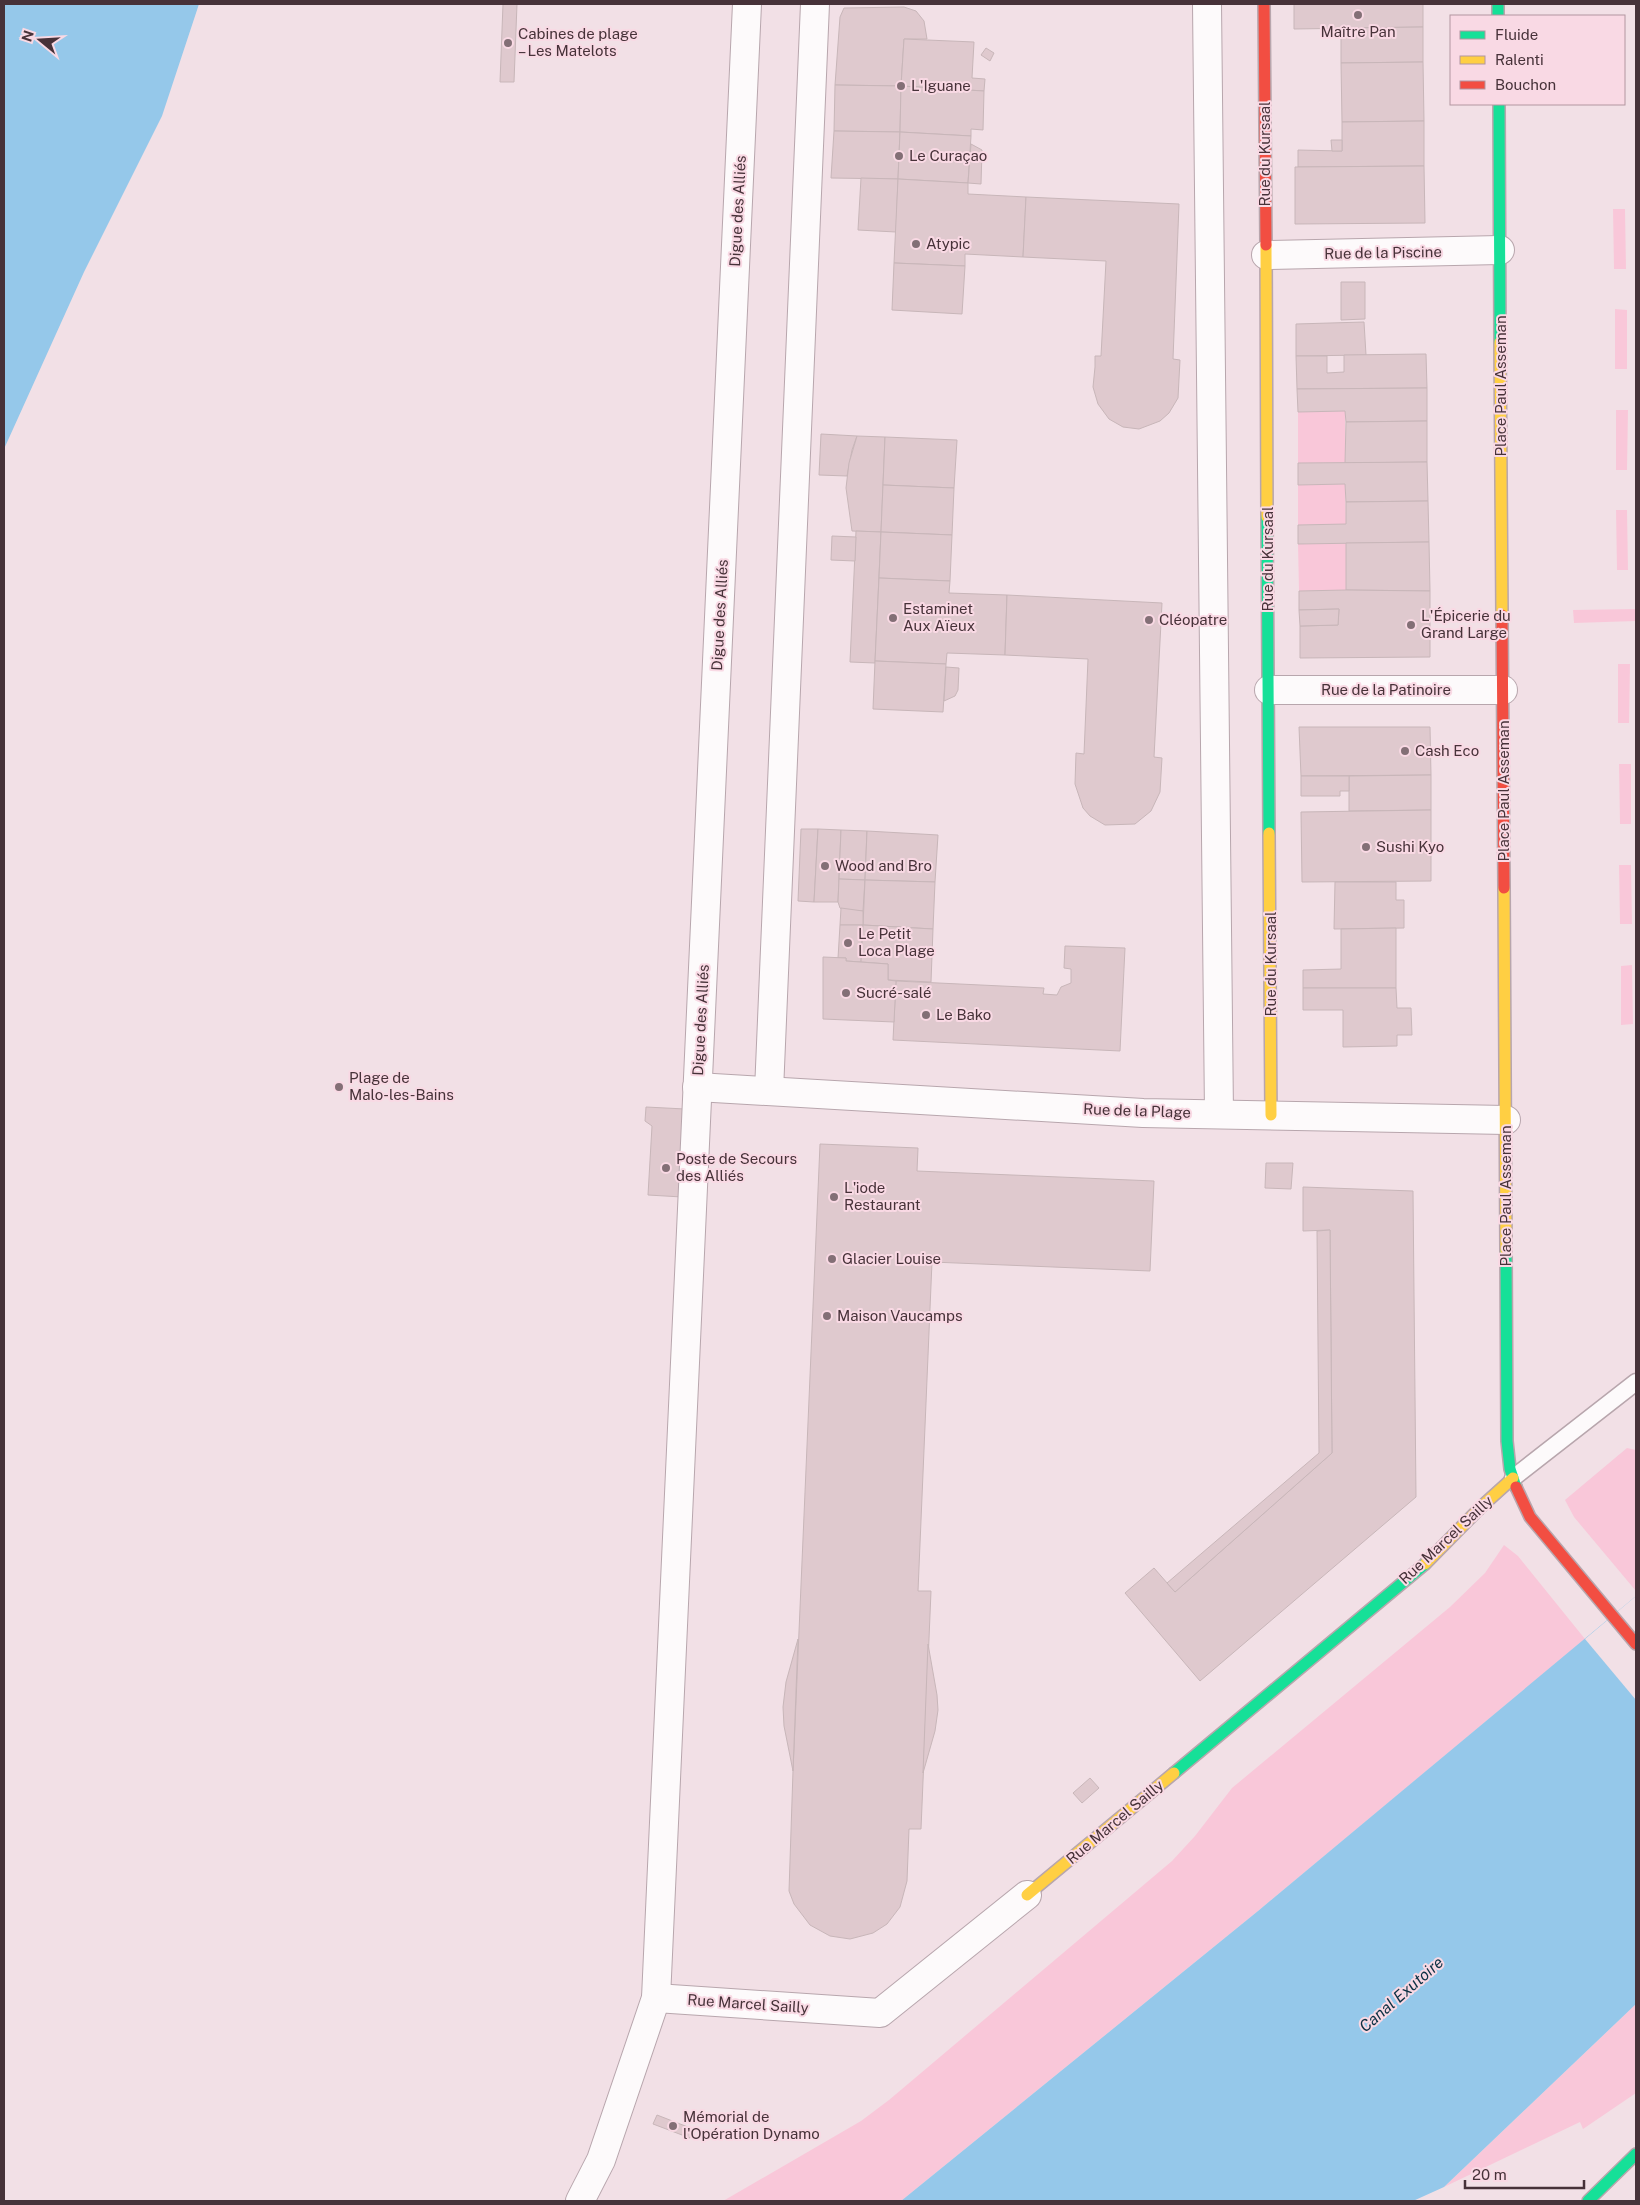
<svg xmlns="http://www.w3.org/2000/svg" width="1640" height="2205" viewBox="0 0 1640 2205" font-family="'Public Sans',sans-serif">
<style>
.green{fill:#f9c7d9}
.water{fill:#95c8ea}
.pier{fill:#f2e0e6}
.building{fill:#dfc9ce;stroke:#c8b6b9}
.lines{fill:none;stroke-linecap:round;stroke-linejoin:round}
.lane-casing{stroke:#b8a6ad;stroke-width:19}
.street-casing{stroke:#b8a6ad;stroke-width:30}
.fast-casing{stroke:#b8a6ad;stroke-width:14}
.slow-casing{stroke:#b8a6ad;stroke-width:14}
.jam-casing{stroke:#b8a6ad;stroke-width:14}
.lane{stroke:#fdfafb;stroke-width:16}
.street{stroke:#fdfafb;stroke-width:28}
.fast{stroke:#16e098;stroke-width:11}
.slow{stroke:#ffcf43;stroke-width:11}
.jam{stroke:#f24e42;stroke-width:11}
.poi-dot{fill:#836f76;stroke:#f9d9e4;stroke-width:2}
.labels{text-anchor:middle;stroke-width:4;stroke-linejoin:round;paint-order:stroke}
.poi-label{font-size:15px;fill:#473239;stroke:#f9d9e4;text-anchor:start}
.street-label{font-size:15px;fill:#473239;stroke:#f9d9e4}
.water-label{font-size:16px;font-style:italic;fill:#0c3144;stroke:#f9d9e4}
</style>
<rect width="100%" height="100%" fill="#f2e0e6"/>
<g class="green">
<path d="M1613 209H1625L1626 269H1614Z"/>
<path d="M1615 309 1627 310V369H1615Z"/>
<path d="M1616 410H1628L1627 470H1616Z"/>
<path d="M1345 411V463H1298V412Z"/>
<path d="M1345 484 1346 524 1298 525V485Z"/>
<path d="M1627 510 1628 570H1617L1616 510Z"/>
<path d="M1346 543V590L1299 591 1298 544Z"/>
<path d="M1636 609V621L1574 623 1573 610Z"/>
<path d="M1618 664H1630L1629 723H1618Z"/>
<path d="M1619 764H1631V824H1620Z"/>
<path d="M1619 865H1631L1632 924H1620Z"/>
<path d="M1632 965 1633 1024 1621 1025V966Z"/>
<path d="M1627 1448 1636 1450V1591L1574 1517 1565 1500Z"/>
<path d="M1504 1545 1518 1556 1585 1639 1258 1911 901 2201H723L861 2121 889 2100 1172 1861 1195 1836 1232 1788 1450 1607 1485 1573Z"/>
<path d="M1636 2004V2093L1583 2129 1580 2122 1444 2187Z"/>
</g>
<g class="water">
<path d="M4 4H199L162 116 84 272 4 449Z"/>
<path d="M1636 1596V2004L1444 2187 1413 2201H901L1258 1911Z"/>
</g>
<path class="pier" d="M1636 1596V1700L1585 1639Z"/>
<g class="building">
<path d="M503 4H517L514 82H500Z"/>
<path d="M1294 4H1423V27L1294 29Z"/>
<path d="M904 7 916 11 924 21 927 39H904L901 86 835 85 840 17 844 8Z"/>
<path d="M1423 27V62L1341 63V28Z"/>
<path d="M904 39 974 42 972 78 985 79 984 91 901 86Z"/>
<path d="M986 48 994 53 990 61 981 55Z"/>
<path d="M1423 62 1424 121 1342 122 1341 63Z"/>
<path d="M835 85 901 86 900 132 834 131Z"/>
<path d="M901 86 984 91 983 130 971 129V136L900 132Z"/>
<path d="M1424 121V166L1298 167V150L1342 151V122Z"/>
<path d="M834 131 900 132 898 179 831 178Z"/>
<path d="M900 132 971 136 968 183 898 179Z"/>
<path d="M1331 140H1342V151H1332Z"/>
<path d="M971 144 982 150 981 184 968 183Z"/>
<path d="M1424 166 1425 223 1295 224V167Z"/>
<path d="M861 178 898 179 896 232 858 230Z"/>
<path d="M898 179 968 183V194L1026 197 1023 257 965 254V266L894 263Z"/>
<path d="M1026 197 1179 204 1173 359 1180 360 1178 398 1169 413 1160 421 1139 429 1123 427 1109 419 1098 404 1093 387 1095 367V356H1101L1106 261 1023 257Z"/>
<path d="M894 263 965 266 962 314 892 310Z"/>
<path d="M1341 282H1365V319L1341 320Z"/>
<path d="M1364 322 1366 355 1296 356V324Z"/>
<path d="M1426 354 1427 388 1297 389 1296 356H1327V373L1344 372V355Z"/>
<path d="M1427 388V421L1346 422 1345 411 1298 412 1297 389Z"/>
<path d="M1427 421V462L1345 463 1346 422Z"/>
<path d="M821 434 857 436 852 450 847 476 819 475Z"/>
<path d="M857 436 885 437 881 532 852 531 846 488 849 463Z"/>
<path d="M885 437 957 440 954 488 883 485Z"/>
<path d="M1427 462 1428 501 1346 502 1345 484 1298 485V463Z"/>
<path d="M883 485 954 488 952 535 881 532Z"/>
<path d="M1428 501 1429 542 1298 544V525L1346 524V502Z"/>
<path d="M856 531 881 532 875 663 850 662Z"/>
<path d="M881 532 952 535 950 581 879 578Z"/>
<path d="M832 536 856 537 855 561 831 560Z"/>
<path d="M1429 542 1430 591 1346 590V543Z"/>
<path d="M879 578 950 581 949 593 1007 595 1005 655 947 653 946 664 875 661Z"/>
<path d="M1346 590 1430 591V657L1300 658V626L1338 625 1339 609 1299 610V591Z"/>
<path d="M1007 595 1162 603 1154 757 1162 758 1160 792 1151 811 1135 824 1105 825 1090 816 1083 808 1075 784 1076 753 1084 754 1088 659 1005 655Z"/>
<path d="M1339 609 1338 625 1300 626 1299 610Z"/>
<path d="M875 661 946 664 943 712 873 709Z"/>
<path d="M946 667 959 668 958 690 955 696 944 701Z"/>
<path d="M1299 727H1430L1431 775 1301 776Z"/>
<path d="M1431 775V810L1349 811V776Z"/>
<path d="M1301 776H1349V791H1340V796H1301Z"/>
<path d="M1431 810V881L1302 882 1301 812Z"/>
<path d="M801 829H818L814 902 798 901Z"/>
<path d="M818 829 841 830 838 902H814Z"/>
<path d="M841 830 867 831 865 880 839 879Z"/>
<path d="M867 831 938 835 935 882 865 880Z"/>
<path d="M839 879 865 880 863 911 843 910 840 908 838 902Z"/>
<path d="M865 880 935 882 933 929 863 925Z"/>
<path d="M1335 882H1396V900H1404V928L1334 929Z"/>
<path d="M841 908 863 911V925H840Z"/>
<path d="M840 925H863L861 962 846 961V958H838Z"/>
<path d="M863 925 933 929 931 982 888 980V964L861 962Z"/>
<path d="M1396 928V988H1303V970L1341 969V929Z"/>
<path d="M1065 946 1125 948 1120 1051 893 1040 896 981 1044 988 1043 994 1057 995 1061 987 1071 983V969L1064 968Z"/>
<path d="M823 957 846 958V961L888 964V980L896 981 894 1022 823 1019Z"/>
<path d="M1303 988H1396L1397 1008H1411L1412 1035H1397V1046L1343 1047V1010H1303Z"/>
<path d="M646 1107 685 1109 682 1197 648 1195 652 1126 645 1121Z"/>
<path d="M820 1144 918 1148 917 1171 1154 1181 1150 1271 932 1262 918 1591H931L921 1829H909L907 1881 900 1907 887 1924 873 1933 850 1939 830 1936 810 1925 794 1904 789 1891 793 1771Z"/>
<path d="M1266 1163H1293L1291 1189 1265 1188Z"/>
<path d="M1303 1187 1413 1191 1416 1497 1200 1681 1125 1593 1154 1568 1175 1592 1332 1453 1330 1230 1303 1231Z"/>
<path d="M1330 1230 1332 1453 1175 1592 1167 1583 1319 1453 1317 1231Z"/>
<path d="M798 1639 793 1771 784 1726 783 1707 786 1682Z"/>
<path d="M928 1644 937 1695 938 1710 935 1731 923 1773Z"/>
<path d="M1090 1778 1099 1788 1082 1803 1073 1793Z"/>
<path d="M657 2115 693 2129 690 2138 653 2124Z"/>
</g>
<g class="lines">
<defs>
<path id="lane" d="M1513 1478 1636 1382"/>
<g id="street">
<path d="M1207 4 1219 1114"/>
<path d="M1266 255 1500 250"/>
<path d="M1269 690H1503"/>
<path d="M697 1087 1143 1113 1506 1120"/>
<path d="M769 1091 815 4"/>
<path d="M656 1998 880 2013 1027 1895"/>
<path d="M580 2201 601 2160 656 1998 747 4"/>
</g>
<g id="fast">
<path d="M1498 4V16"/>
<path d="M1499 104 1500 342"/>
<path d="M1267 517 1269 833"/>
<path d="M1506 1251 1507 1441 1510 1469 1516 1487"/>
<path d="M1174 1773 1425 1564"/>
<path d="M1588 2201 1636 2154"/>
</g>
<g id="slow">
<path d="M1266 245 1267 517"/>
<path d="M1500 342 1502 615"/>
<path d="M1269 833 1271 1115"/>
<path d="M1504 888 1506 1251"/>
<path d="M1425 1564 1482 1506 1513 1478"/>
<path d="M1027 1895 1174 1773"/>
</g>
<g id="jam">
<path d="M1264 4 1266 245"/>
<path d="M1502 615 1504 888"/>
<path d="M1516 1487 1530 1517 1636 1644"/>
</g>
</defs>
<use href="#lane" class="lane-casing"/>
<use href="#street" class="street-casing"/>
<use href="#fast" class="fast-casing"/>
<use href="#slow" class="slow-casing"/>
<use href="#jam" class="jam-casing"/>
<use href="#lane" class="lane"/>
<use href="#street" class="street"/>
<use href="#fast" class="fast"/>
<use href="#slow" class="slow"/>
<use href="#jam" class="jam"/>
</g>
<g class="poi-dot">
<circle cx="1358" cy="15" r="5"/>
<circle cx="508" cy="43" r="5"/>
<circle cx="901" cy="86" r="5"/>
<circle cx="899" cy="156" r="5"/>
<circle cx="916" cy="244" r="5"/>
<circle cx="893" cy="618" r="5"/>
<circle cx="1149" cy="620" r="5"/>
<circle cx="1411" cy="625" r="5"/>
<circle cx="1405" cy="751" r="5"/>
<circle cx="1366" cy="847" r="5"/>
<circle cx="825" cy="866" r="5"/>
<circle cx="848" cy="943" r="5"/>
<circle cx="846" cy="993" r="5"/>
<circle cx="926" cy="1015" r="5"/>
<circle cx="339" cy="1087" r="5"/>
<circle cx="666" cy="1168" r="5"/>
<circle cx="834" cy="1197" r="5"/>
<circle cx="832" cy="1259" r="5"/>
<circle cx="827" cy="1316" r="5"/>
<circle cx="673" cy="2126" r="5"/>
</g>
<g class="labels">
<g class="poi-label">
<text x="1358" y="37" text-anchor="middle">Maître Pan</text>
<text x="518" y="39">Cabines de plage<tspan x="518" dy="17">– Les Matelots</tspan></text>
<text x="911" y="91">L'Iguane</text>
<text x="909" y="161">Le Curaçao</text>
<text x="926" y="249">Atypic</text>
<text x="903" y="614">Estaminet<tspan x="903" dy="17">Aux Aïeux</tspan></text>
<text x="1421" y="621">L'Épicerie du<tspan x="1421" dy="17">Grand Large</tspan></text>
<text x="1159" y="625">Cléopatre</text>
<text x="1415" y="756">Cash Eco</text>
<text x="1376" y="852">Sushi Kyo</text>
<text x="835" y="871">Wood and Bro</text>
<text x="858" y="939">Le Petit<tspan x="858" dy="17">Loca Plage</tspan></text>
<text x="856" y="998">Sucré-salé</text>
<text x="936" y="1020">Le Bako</text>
<text x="349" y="1083">Plage de<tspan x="349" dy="17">Malo-les-Bains</tspan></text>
<text x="676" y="1164">Poste de Secours<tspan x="676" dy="17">des Alliés</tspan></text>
<text x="844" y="1193">L'iode<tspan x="844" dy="17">Restaurant</tspan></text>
<text x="842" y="1264">Glacier Louise</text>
<text x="837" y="1321">Maison Vaucamps</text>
<text x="683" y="2122">Mémorial de<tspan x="683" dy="17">l'Opération Dynamo</tspan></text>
</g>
<g class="street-label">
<text transform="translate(1265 154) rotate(-90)" y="5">Rue du Kursaal</text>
<text transform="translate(738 211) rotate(-87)" y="5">Digue des Alliés</text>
<text transform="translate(1383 253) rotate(-1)" y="5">Rue de la Piscine</text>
<text transform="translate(1501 386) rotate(-90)" y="5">Place Paul Asseman</text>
<text transform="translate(1268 559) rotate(-90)" y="5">Rue du Kursaal</text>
<text transform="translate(720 615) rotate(-87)" y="5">Digue des Alliés</text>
<text x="1386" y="695">Rue de la Patinoire</text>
<text transform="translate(1504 791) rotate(-90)" y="5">Place Paul Asseman</text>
<text transform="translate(1271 964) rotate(-90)" y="5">Rue du Kursaal</text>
<text transform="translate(701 1020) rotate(-87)" y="5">Digue des Alliés</text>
<text transform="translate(1137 1111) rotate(2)" y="5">Rue de la Plage</text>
<text transform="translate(1506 1196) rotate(-90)" y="5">Place Paul Asseman</text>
<text transform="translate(1446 1540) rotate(-43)" y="5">Rue Marcel Sailly</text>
<text transform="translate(1115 1822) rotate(-40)" y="5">Rue Marcel Sailly</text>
<text transform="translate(748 2004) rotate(4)" y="5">Rue Marcel Sailly</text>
</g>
<g class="water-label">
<text transform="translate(1401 1994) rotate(-41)" y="6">Canal Exutoire</text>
</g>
</g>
<rect width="1640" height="2205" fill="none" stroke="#473239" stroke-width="10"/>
<rect x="1450" y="15" width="175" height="90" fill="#f9d9e4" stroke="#b296a0"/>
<rect x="1460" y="31" width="25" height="8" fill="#16e098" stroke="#b296a0"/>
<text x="1495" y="40" font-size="15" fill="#473239">Fluide</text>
<rect x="1460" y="56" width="25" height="8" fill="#ffcf43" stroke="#b296a0"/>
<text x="1495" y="65" font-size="15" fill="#473239">Ralenti</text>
<rect x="1460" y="81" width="25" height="8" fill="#f24e42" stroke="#b296a0"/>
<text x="1495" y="90" font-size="15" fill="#473239">Bouchon</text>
<g transform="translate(40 40) rotate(288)" stroke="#f9d9e4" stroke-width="4" paint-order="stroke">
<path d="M0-4L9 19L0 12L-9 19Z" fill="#473239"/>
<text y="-8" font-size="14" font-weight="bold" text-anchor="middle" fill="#473239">N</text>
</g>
<path d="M1465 2180v8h119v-8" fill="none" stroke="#473239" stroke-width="2.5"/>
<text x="1472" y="2180" font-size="15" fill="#473239" stroke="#f9d9e4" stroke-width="4" paint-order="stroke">20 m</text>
</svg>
